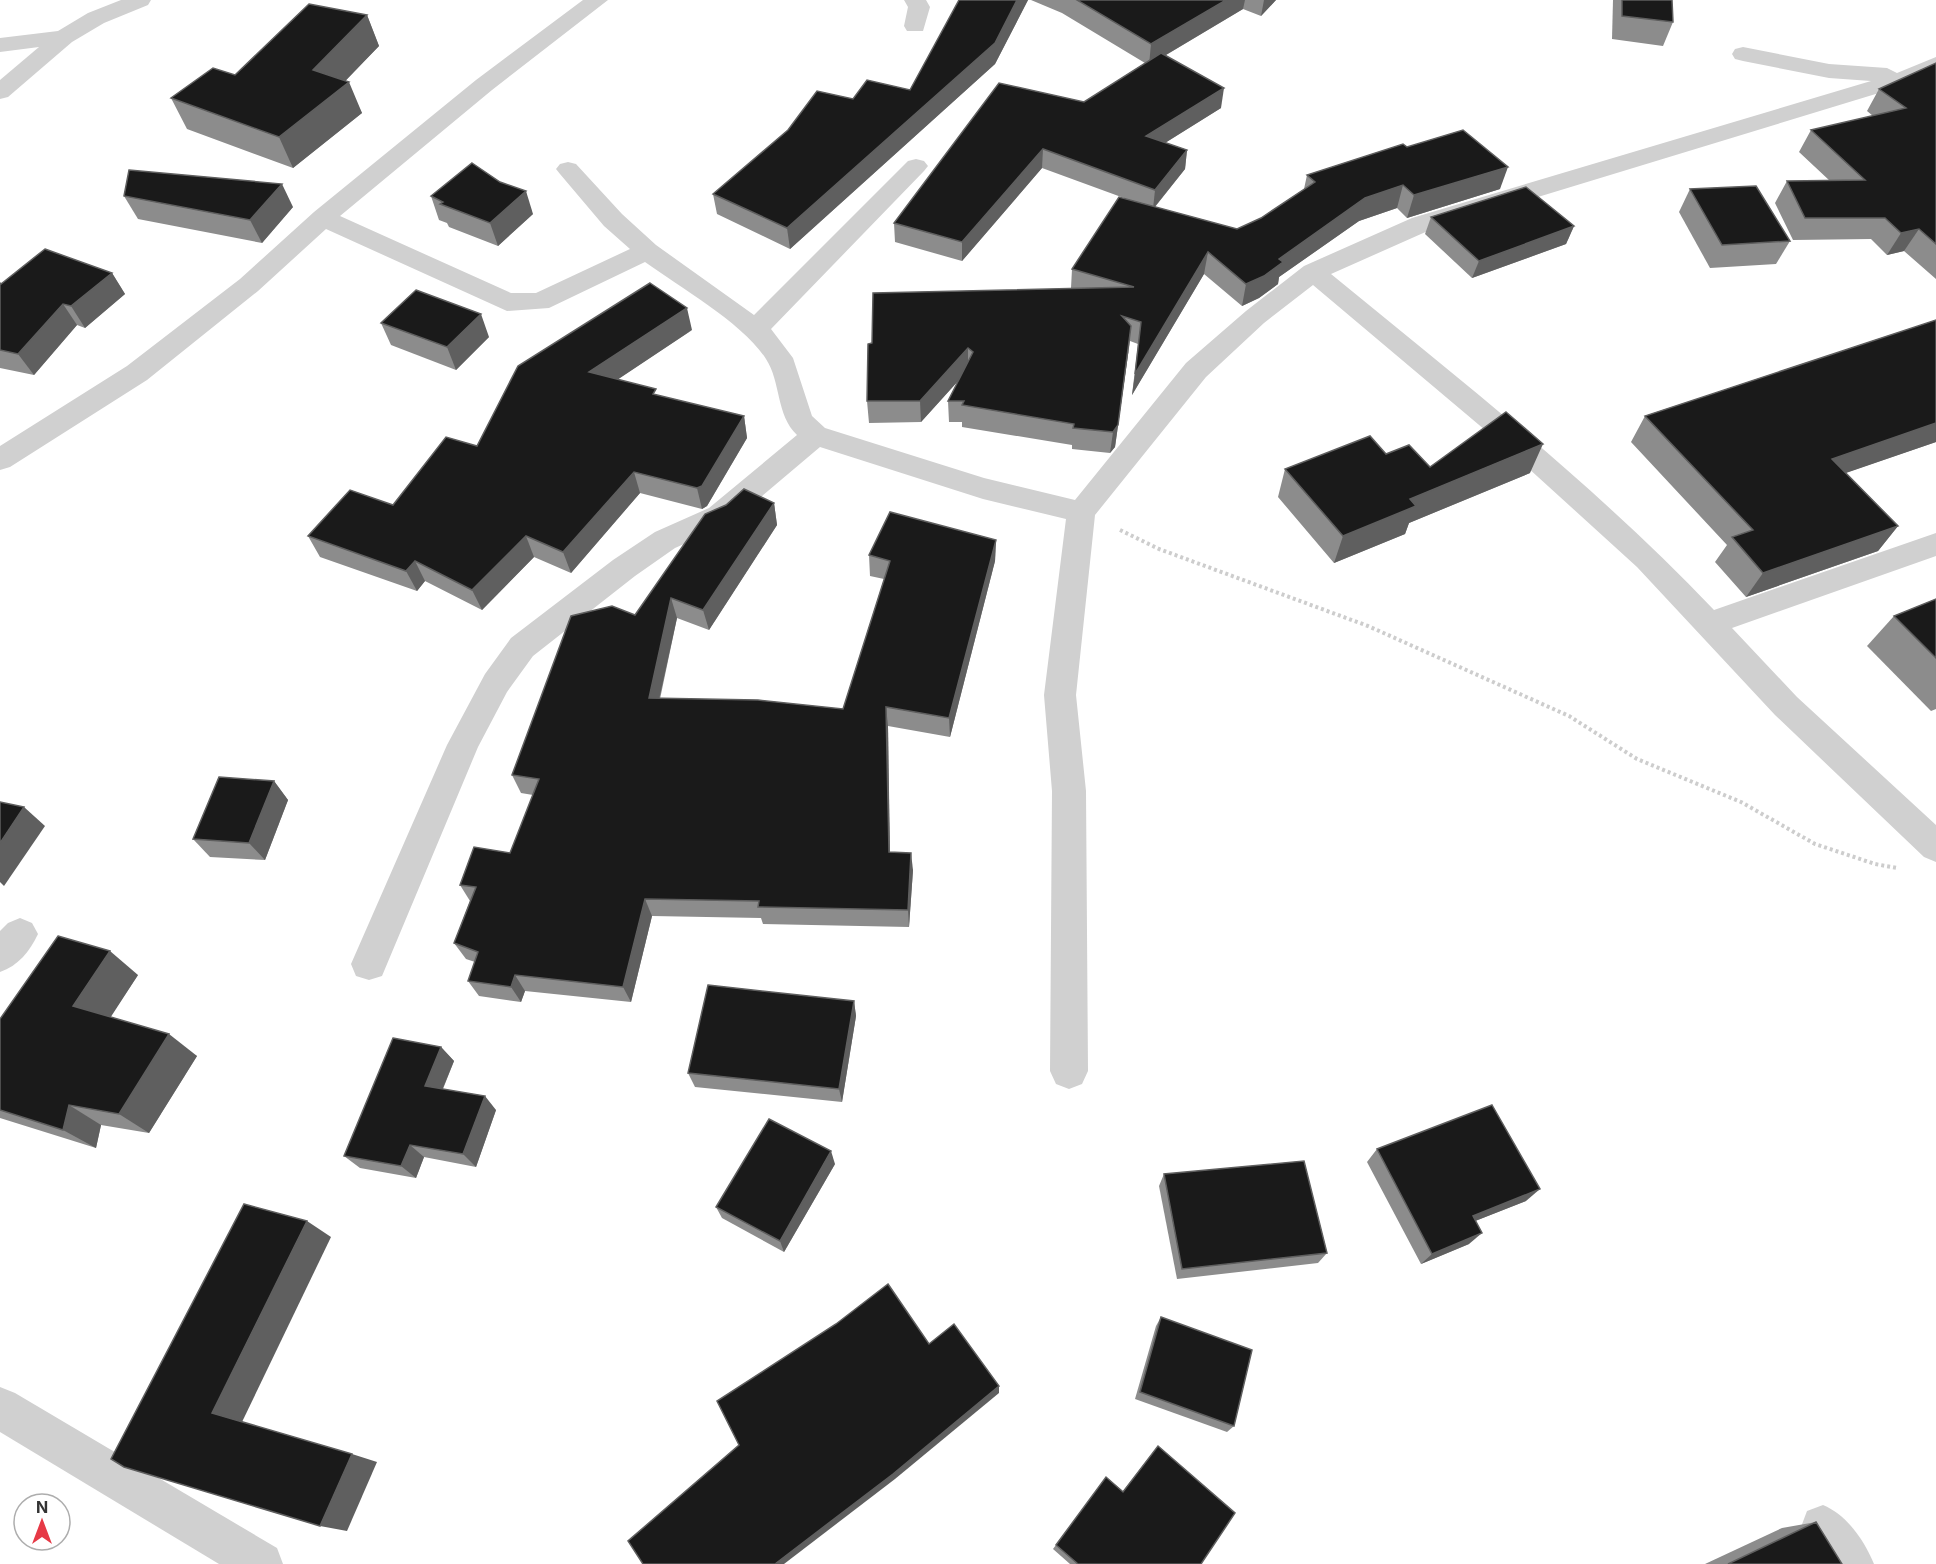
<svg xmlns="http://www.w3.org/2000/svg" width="1936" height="1564" viewBox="0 0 1936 1564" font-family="Inter,sans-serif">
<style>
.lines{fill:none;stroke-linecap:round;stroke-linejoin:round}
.path{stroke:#cdcdcd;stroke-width:4;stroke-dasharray:3 3;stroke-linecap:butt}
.minor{fill:#d0d0d0;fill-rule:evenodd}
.wall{fill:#8c8c8c}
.shaded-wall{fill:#5f5f5f}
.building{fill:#1a1a1a;stroke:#5f5f5f;stroke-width:1.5}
</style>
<rect width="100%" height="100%" fill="#fff"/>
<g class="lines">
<path class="path" d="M1120 530 1159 549 1368 626 1569 716 1637 759 1741 802 1815 844 1875 864 1897 868"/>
<g class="minor">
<path d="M121 0H151L148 5 104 23 72 42 8 97 0 99V80L39 47 0 52V38L58 31 88 13Z"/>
<path d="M583 0H608L492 90 340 216 511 293H536L630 249 604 226 560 174 556 169 560 164 568 162 576 164 622 214 656 245 754 315 908 161 916 159 924 161 928 166 924 171 771 329 793 358 812 416 825 428 984 478 1075 500 1186 363 1246 311 1304 266 1412 218 1871 81 1829 78 1743 61 1735 59 1732 54 1735 49 1743 47 1829 64 1887 68 1897 73 1936 57V72L1915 82 1430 230 1331 274C1463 382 1597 487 1714 610L1936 533V556L1732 628 1797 697 1936 825V862L1924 857 1775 715 1637 567 1504 446 1313 285 1264 323 1206 377 1095 515 1076 695 1086 791 1088 1071 1082 1084 1069 1089 1056 1084 1050 1071 1052 791 1044 695 1066 519 983 499 820 447 729 524 675 548 635 576 533 656 507 692 478 747 382 976 369 980 356 976 351 964 447 745 485 674 511 638 613 560 655 532 709 508 797 435C776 415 781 382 766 359 743 323 681 288 645 262L549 308 507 311 326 229 258 291 147 380 10 467 0 470V446L127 366 240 279 314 212 476 80Z"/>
<path d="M904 0H926L930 7 923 31H907L904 26 908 7Z"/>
<path d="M20 918 32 923 38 934C30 951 18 966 0 972V931L8 923Z"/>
<path d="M0 1387 15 1393 277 1548 283 1564H219L0 1432Z"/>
<path d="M1823 1505C1847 1515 1864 1540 1874 1564H1824L1807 1543 1801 1527 1807 1511Z"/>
</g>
</g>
<g class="wall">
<path d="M959 0H1028L995 64 790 249 717 214 713 194 853 99 910 90Z"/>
<path d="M1031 0H1276L1261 16 1243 9 1166 55 1221 108 1165 143 1187 150 1185 169 1155 207 1237 229 1261 218 1304 189 1307 175 1407 147 1500 189 1407 218 1397 208 1359 221 1279 277 1278 284 1259 298 1242 306 1204 274 1132 395 1138 344 1130 341 1115 447 1110 453 1072 449V445L962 427V422H949L948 401 959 380 921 422 869 423 867 401 872 343 1071 288 1072 269 1124 198 1042 168 962 261 895 242 894 223 1145 63 1062 13Z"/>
<path d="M1613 0H1672L1673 22 1663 46 1612 39Z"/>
<path d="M367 15 379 46 345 81 362 113 293 168 187 129 171 98 235 75Z"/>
<path d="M1936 63V279L1904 251 1887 255 1871 239 1793 240 1775 203 1787 181H1830L1799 152 1811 130 1873 116 1867 111 1879 89Z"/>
<path d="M1690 189 1790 241 1776 264 1710 268 1679 212Z"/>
<path d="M124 196 293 207 262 243 138 219Z"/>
<path d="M431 196 533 214 498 246 449 227 447 223 439 220Z"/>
<path d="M1431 217 1574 226 1566 244 1472 278 1425 234Z"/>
<path d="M112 273 125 294 85 328 77 325 34 375 0 368V283Z"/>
<path d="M1936 320V442L1845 473 1898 526 1878 551 1746 597 1715 562 1727 545 1631 442 1645 416Z"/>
<path d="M381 323 489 337 456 370 391 345Z"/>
<path d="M692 330 618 379 657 395 744 416 747 438 707 506 702 509 640 493 571 573 534 557 482 610 425 581 417 591 320 557 308 536 393 505 477 446Z"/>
<path d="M1386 454 1430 467 1530 473 1409 523 1405 534 1334 563 1278 497 1285 469Z"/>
<path d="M774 503 777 525 709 630 677 618 660 699 843 709 884 579 870 576 869 555 996 540 995 561 950 737 888 726 890 852 913 870 909 927 763 924 761 918 652 916 631 1002 525 991 521 1002 479 996 468 981 475 962 466 959 454 943 470 901 460 885 510 853 533 795 521 793 512 775 635 615Z"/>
<path d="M1936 599V709L1931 711 1867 646 1894 616Z"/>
<path d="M274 781 288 800 265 860 210 857 193 839Z"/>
<path d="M138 975 110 1017 197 1056 149 1133 101 1125 96 1148 0 1118V1019Z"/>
<path d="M854 1001 856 1016 842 1102 695 1087 688 1073Z"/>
<path d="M441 1047 454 1061 443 1089 496 1110 476 1167 424 1157 416 1178 360 1168 344 1156Z"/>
<path d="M1377 1149 1526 1201 1475 1221 1469 1244 1421 1264 1367 1162Z"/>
<path d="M835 1164 784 1252 722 1218 716 1207Z"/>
<path d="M1164 1174 1327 1253 1318 1263 1177 1279 1159 1186Z"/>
<path d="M1161 1317 1234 1426 1227 1432 1135 1399 1156 1326Z"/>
<path d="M1158 1446 1201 1564H1070L1053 1549 1106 1477 1123 1491Z"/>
<path d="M1816 1522 1842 1564H1705L1782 1528Z"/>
</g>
<g class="shaded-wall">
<path d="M1017 0H1028L995 64 790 249 787 228Z"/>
<path d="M1226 0H1245L1243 9 1149 65 1151 44Z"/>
<path d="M1264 0H1276L1261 16Z"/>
<path d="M367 15 379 46 327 100 349 82 362 113 293 168 279 137 313 70Z"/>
<path d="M1224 88 1221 108 1144 156 1146 136Z"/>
<path d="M1043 149 1042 168 962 261V242Z"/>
<path d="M1187 150 1185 169 1153 209 1155 190Z"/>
<path d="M1508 167 1500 189 1407 218 1414 195Z"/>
<path d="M282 184 293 207 262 243 250 220Z"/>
<path d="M1403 185 1397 208 1359 221 1279 277 1278 284 1259 298 1242 306 1246 284 1279 259 1365 198Z"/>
<path d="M526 191 533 214 498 246 490 223Z"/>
<path d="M1574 226 1566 244 1472 278 1479 261Z"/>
<path d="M1919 229 1904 251 1887 255 1901 233Z"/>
<path d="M1208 252 1204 274 1132 395 1135 374Z"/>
<path d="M112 273 125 294 85 328 71 306Z"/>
<path d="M63 304 77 325 34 375 18 354Z"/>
<path d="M687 308 692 330 596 394 589 372Z"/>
<path d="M481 314 489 337 456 370 447 347Z"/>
<path d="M1129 347 1115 447 1110 453 1113 432Z"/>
<path d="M968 348V370L921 422 920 401Z"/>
<path d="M744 416 747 438 707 506 702 509 697 488Z"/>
<path d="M1936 423V442L1814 484 1832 459Z"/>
<path d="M1543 444 1530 473 1409 523 1405 534 1334 563 1343 536 1410 499Z"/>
<path d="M634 472 640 493 571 573 563 552Z"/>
<path d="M774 503 777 525 709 630 703 610Z"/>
<path d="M1898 526 1878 551 1746 597 1763 573Z"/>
<path d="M526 536 534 557 482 610 472 590Z"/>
<path d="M996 540 995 561 950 737 949 718Z"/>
<path d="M415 561 425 581 417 591 406 571Z"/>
<path d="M671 598 677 618 655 718 649 698Z"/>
<path d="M886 707 888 726 890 869 889 852Z"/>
<path d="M274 781 288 800 265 860 249 843Z"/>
<path d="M24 807 45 826 4 886 0 882V843Z"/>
<path d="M911 853 913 870 909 927 908 910Z"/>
<path d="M645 899 652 916 631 1002 623 987Z"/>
<path d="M110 951 138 975 103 1029 73 1006Z"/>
<path d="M515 975 525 991 521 1002 511 987Z"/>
<path d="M854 1001 856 1016 842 1102 839 1089Z"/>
<path d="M169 1034 197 1056 149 1133 119 1114Z"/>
<path d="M441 1047 454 1061 438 1100 425 1086Z"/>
<path d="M485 1096 496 1110 476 1167 463 1154Z"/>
<path d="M69 1105 101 1125 96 1148 63 1130Z"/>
<path d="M410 1145 424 1157 416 1178 401 1166Z"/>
<path d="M831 1151 835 1164 784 1252 780 1241Z"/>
<path d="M1540 1189 1526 1201 1460 1227 1473 1216Z"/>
<path d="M307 1221 331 1237 242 1422 212 1413Z"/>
<path d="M1482 1233 1469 1244 1421 1264 1432 1254Z"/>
<path d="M999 1386V1393L895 1479 784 1564H775Z"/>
<path d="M352 1454 377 1462 347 1531 320 1526Z"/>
</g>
<g class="building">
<path d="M959 0H1017L995 43 787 228 713 194 788 130 817 91 853 99 867 80 910 90Z"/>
<path d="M1077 0H1226L1151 44Z"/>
<path d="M1622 0H1672L1673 22 1622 16Z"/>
<path d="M309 4 367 15 313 70 349 82 279 137 171 98 213 68 235 75Z"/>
<path d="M1161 53 1224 88 1146 136 1187 150 1155 190 1043 149 962 242 894 223 999 83 1084 102Z"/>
<path d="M1936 63V244L1919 229 1901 233 1885 218H1805L1787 181 1865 180 1811 130 1906 108 1879 89Z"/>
<path d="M1463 130 1508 167 1414 195 1403 185 1365 198 1279 259 1283 262 1264 276 1246 284 1208 252 1135 374 1141 322 1122 316 1131 326 1118 425 1113 432 1073 428 1074 424 962 405 964 401H948L973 352 968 348 920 401H867L868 344 872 343 873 293 1134 287 1072 269 1119 197 1237 229 1261 218 1315 182 1307 175 1403 144 1407 147Z"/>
<path d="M472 163 500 182 526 191 490 223 440 204 443 202 431 196Z"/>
<path d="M129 170 282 184 250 220 124 196Z"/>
<path d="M1756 186 1790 241 1722 245 1690 189Z"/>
<path d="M1526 187 1574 226 1479 261 1431 217Z"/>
<path d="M45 249 112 273 71 306 63 304 18 354 0 350V283L1 284Z"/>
<path d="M650 283 687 308 589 372 656 389 653 394 744 416 702 486 697 488 634 472 563 552 526 536 472 590 415 561 406 571 308 536 350 490 393 505 446 437 477 446 518 366Z"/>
<path d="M416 290 481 314 447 347 381 323Z"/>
<path d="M1936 320V423L1832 459 1898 526 1763 573 1732 537 1753 530 1645 416Z"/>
<path d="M1506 412 1543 444 1410 499 1416 506 1343 536 1285 469 1370 436 1386 454 1409 445 1430 467Z"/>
<path d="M744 489 774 503 703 610 671 598 649 698 758 700 843 709 890 561 869 555 890 512 996 540 949 718 886 707 889 852 911 853 908 910 758 907 759 901 645 899 623 987 515 975 511 987 468 981 478 952 454 943 476 887 460 885 474 847 510 853 539 779 512 775 571 616 612 606 635 615 705 514 726 505Z"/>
<path d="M1936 599V658L1894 616Z"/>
<path d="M219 777 274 781 249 843 193 839Z"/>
<path d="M0 802 24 807 0 843Z"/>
<path d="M58 936 110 951 73 1006 169 1034 119 1114 69 1105 63 1130 0 1110V1019Z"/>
<path d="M708 985 854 1001 839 1089 688 1073Z"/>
<path d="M393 1038 441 1047 425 1086 485 1096 463 1154 410 1145 401 1166 344 1156Z"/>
<path d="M1492 1105 1540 1189 1473 1216 1482 1233 1432 1254 1377 1149Z"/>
<path d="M769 1119 831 1151 780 1241 716 1207Z"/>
<path d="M1304 1161 1327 1253 1182 1269 1164 1174Z"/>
<path d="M244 1204 307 1221 212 1413 352 1454 320 1526 124 1467 111 1459Z"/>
<path d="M888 1284 929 1344 954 1324 999 1386 893 1474 775 1564H643L628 1541 739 1445 717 1401 836 1324Z"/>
<path d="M1161 1317 1252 1350 1234 1426 1140 1392Z"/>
<path d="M1158 1446 1235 1513 1201 1564H1078L1056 1545 1106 1477 1123 1492Z"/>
<path d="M1816 1522 1842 1564H1728Z"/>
</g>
<g transform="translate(42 1522)"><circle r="28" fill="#ffffff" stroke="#adadad" stroke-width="1.5"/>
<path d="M0-4.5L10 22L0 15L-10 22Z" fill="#e63946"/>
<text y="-9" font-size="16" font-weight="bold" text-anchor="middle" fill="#333333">N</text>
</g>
</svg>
